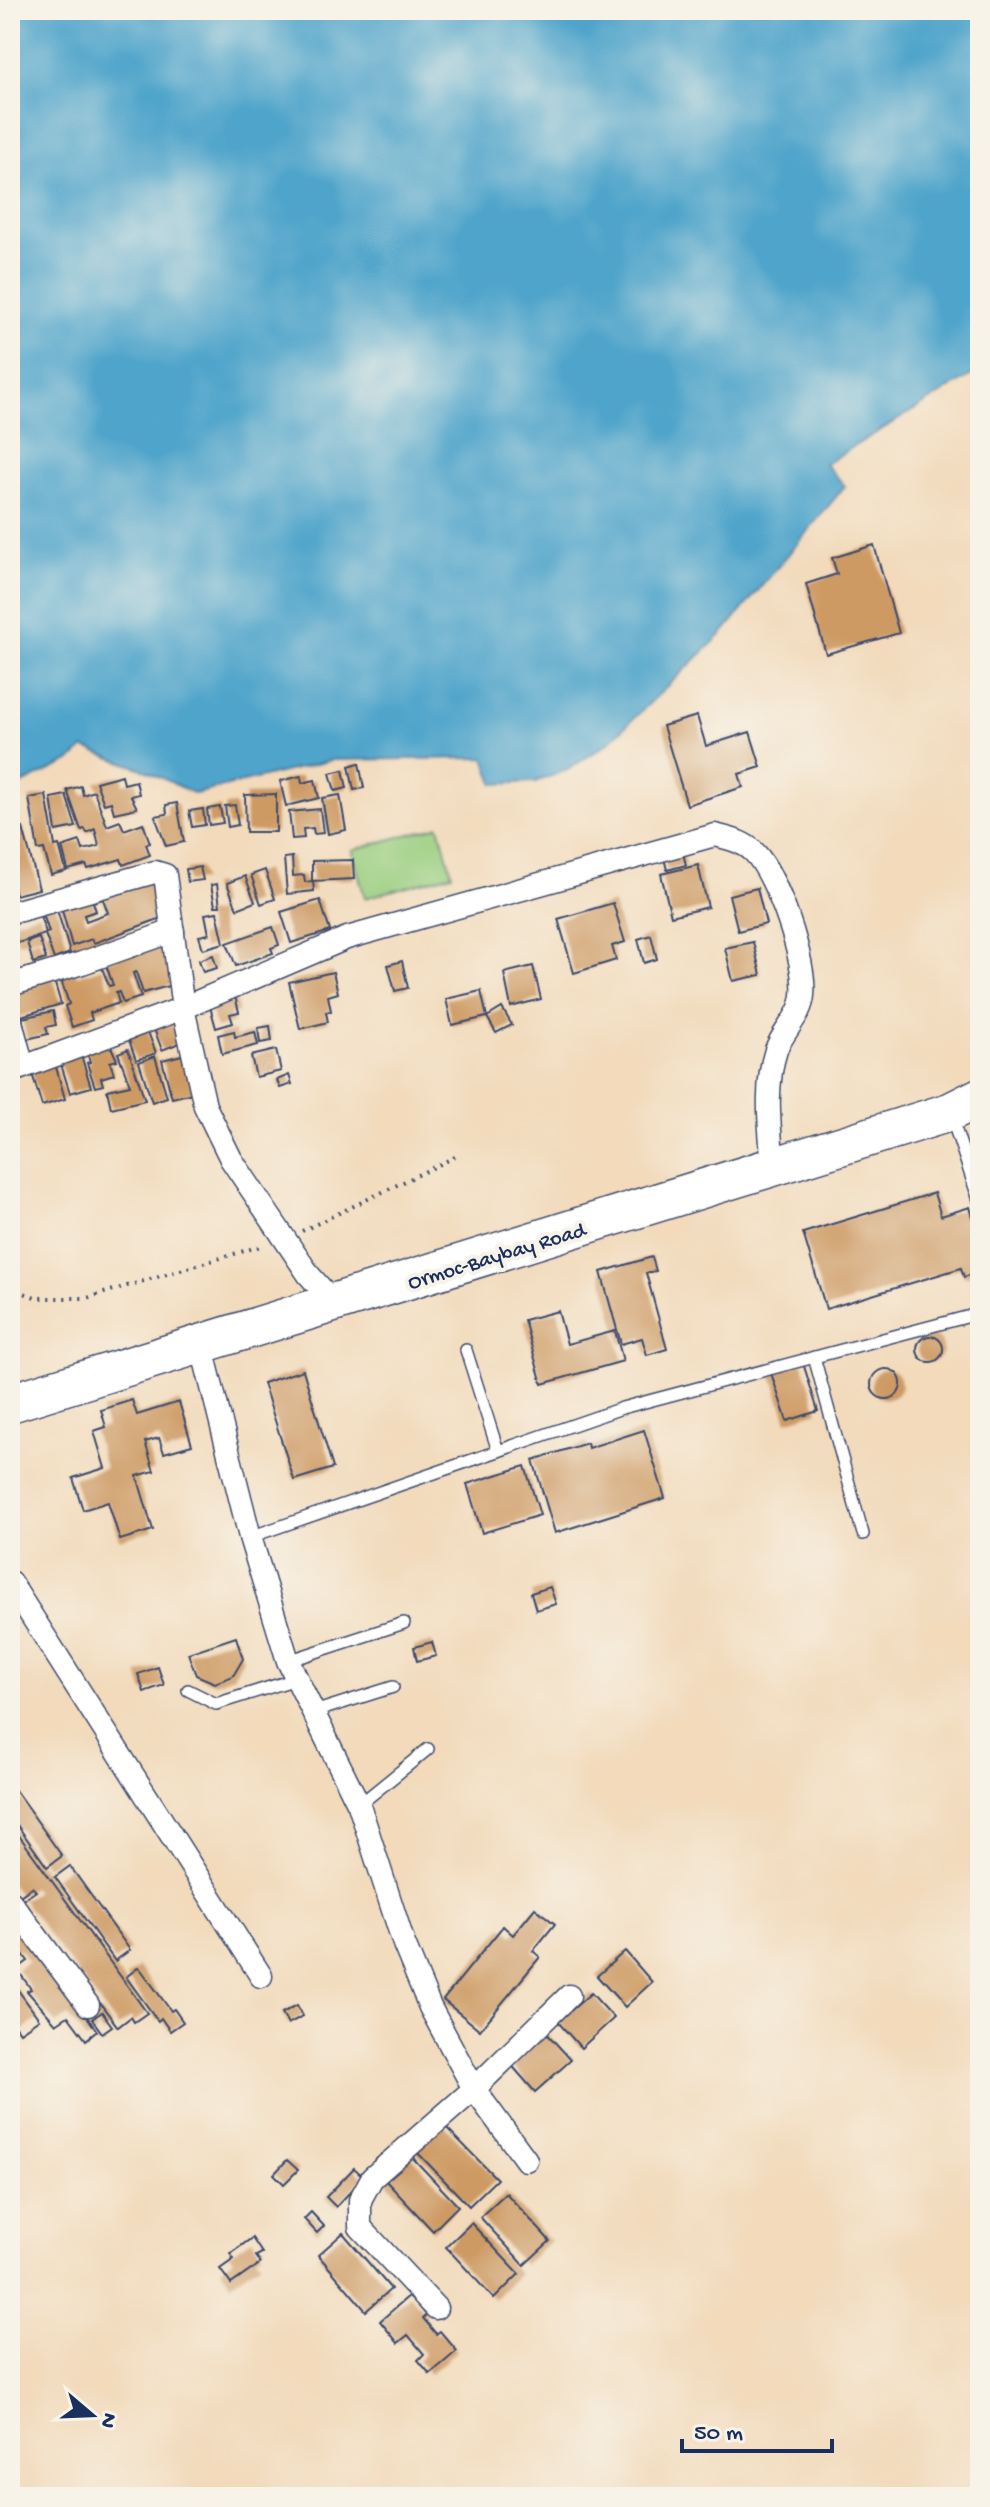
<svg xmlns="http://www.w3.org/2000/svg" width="990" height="2507" viewBox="0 0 990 2507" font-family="'Gochi Hand',sans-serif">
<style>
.green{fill:#9ace7f;stroke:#5a7e6e;stroke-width:2}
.water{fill:#4fa4cb;stroke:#356a94;stroke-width:2}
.building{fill:#cd9a64;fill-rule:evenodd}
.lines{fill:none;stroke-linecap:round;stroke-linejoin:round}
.service-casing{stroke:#3b496c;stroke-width:14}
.minor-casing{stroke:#3b496c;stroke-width:25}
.trunk-casing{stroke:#3b496c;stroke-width:41}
.path{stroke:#3b496c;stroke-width:4;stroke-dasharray:2 6;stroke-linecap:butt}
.service{stroke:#fff;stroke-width:11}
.minor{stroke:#fff;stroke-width:22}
.trunk{stroke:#fff;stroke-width:38}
.labels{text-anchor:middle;stroke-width:8;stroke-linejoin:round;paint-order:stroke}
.street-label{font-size:22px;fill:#1b2f5e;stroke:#f7f3e8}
</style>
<rect width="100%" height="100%" fill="#f7f3e8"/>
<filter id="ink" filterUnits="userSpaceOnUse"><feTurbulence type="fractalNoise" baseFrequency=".0125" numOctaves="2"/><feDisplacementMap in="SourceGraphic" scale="16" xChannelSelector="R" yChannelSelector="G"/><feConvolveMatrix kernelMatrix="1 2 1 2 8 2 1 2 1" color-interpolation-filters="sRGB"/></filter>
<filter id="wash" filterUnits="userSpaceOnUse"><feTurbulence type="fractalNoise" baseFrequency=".006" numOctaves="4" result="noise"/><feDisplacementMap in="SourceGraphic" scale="32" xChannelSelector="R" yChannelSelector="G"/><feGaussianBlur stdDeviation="1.8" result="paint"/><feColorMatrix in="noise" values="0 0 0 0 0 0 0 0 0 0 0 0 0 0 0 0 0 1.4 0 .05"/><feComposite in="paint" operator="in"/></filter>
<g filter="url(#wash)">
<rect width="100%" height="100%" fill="#f2dabb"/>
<path class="green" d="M439 826 452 874 365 898 352 850Z"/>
<path class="water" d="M10 10H980V370L825 464 845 486 723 633 607 744 567 770 535 782 494 784 485 758 332 760 195 794 145 770 84 748 72 760 10 790Z"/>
<g id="blocks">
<g class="building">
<path d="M874 545 899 633 826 654 806 584 837 574 832 558Z"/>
<path d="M697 716 706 746 750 732 761 767 739 774 743 787 687 805 663 726Z"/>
<path d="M359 763 364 788 354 790 349 766Z"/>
<path d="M343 770 347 788 335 791 330 773Z"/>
<path d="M122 775 124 784 136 781 139 794 131 796 137 808 114 813 111 802 104 804 96 782Z"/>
<path d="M301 776 302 783 315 780 319 798 286 806 280 781Z"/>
<path d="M81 786 83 795 94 791 107 826 120 821 124 830 143 823 150 843 146 844 150 855 123 865 121 859 88 869 86 865 68 870 62 847 80 841 83 850 99 846 95 829 87 833 85 829 81 830 67 790Z"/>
<path d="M276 794V832H246L245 795Z"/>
<path d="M46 795 55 846 59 845 66 871 51 875 44 849 38 850 29 798Z"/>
<path d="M66 795 76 827 56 831 51 798Z"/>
<path d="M340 795 346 830 328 834 322 798Z"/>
<path d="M177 803 184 842 166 846 155 816 167 814 166 805Z"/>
<path d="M235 805 238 825 228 827 225 806Z"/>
<path d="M220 807 223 823 209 825 207 809Z"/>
<path d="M203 809 205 825 192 827 189 811Z"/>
<path d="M320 809 323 833 314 834 313 828 303 829 304 838 292 839 289 812Z"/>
<path d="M23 828 39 889 15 895 10 875V831Z"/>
<path d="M683 853 686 865 667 870 664 858Z"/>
<path d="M292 857 293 876 304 875 305 882 313 881 314 891 287 894 284 858Z"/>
<path d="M353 860 354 879 312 881V861Z"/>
<path d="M698 865 708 907 671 916 661 874Z"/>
<path d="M200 867 203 880 188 882 186 869Z"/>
<path d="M265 870 275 899 261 904 251 875Z"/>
<path d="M245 876 255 902 237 909 227 883Z"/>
<path d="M158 879 164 917 94 943 92 939 72 946 60 903ZM103 899 108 913 86 921 84 915 96 911 93 902Z"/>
<path d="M217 884 220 906H215L211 885Z"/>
<path d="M757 888 766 924 738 931 729 895Z"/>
<path d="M320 900 330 931 291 943 281 912Z"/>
<path d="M55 903 70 953 54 959 45 934 18 943 11 922 39 913 46 933 49 932 41 908Z"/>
<path d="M613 903 625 942 612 946 616 960 574 973 558 919Z"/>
<path d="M217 912 224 943 203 949 199 936 209 934 205 914Z"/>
<path d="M273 927 279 945 271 948 273 953 236 966 227 943Z"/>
<path d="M651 935 657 959 644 963 638 939Z"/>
<path d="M39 938 46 959 33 963 27 942Z"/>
<path d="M170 940 176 984 143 993 136 972 133 973 141 997 123 1003 119 992 116 993 119 1003 90 1013 92 1020 72 1027 65 1006 69 1004 59 974 74 969 77 976 102 968 109 986 113 985 105 962Z"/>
<path d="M753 942 761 975 733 981 725 948Z"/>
<path d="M213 955 217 968 203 972 199 960Z"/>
<path d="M402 961 408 988 395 991 388 965Z"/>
<path d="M533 966 541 999 511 1007 504 973Z"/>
<path d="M333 972 338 993 328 996 331 1011 326 1012 328 1022 300 1029 289 982Z"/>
<path d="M53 977 61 1004 15 1018 10 1002 14 1001 11 993Z"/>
<path d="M481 991 487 1017 502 1008 512 1025 496 1033 487 1017 452 1025 446 999Z"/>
<path d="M235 996 239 1012 230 1014 233 1023 216 1028 209 1003Z"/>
<path d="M53 1011 56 1025 46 1027 48 1034 27 1039 22 1018Z"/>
<path d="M176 1017 185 1041 162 1050 153 1026Z"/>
<path d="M145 1024 156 1053 136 1060 126 1031Z"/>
<path d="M270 1026 272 1041 260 1043 258 1028Z"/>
<path d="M234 1031 235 1037 255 1032 258 1045 222 1054 218 1035Z"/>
<path d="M108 1040 117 1060 110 1062 114 1074 101 1078 103 1085 95 1087 87 1063 90 1062 86 1048Z"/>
<path d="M128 1049 145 1100 111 1108 107 1090 130 1085 118 1053Z"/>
<path d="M276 1050 281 1071 256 1077 251 1056Z"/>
<path d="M80 1052 91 1087 70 1093 59 1058Z"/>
<path d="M186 1054 196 1092 172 1098 162 1060Z"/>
<path d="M155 1056 167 1097 152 1102 139 1062Z"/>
<path d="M54 1060 65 1099 42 1106 30 1067Z"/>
<path d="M289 1075 292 1084 280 1088 277 1080Z"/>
<path d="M934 1193 941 1216 970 1207 980 1241V1272L964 1277 961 1268 826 1309 803 1233Z"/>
<path d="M652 1257 656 1271 646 1273 667 1349 647 1355 642 1338 621 1344 601 1272Z"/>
<path d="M558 1311 567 1344 615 1331 623 1361 542 1384 524 1320Z"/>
<circle cx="930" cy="1349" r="13"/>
<path d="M803 1363 818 1411 787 1421 771 1373Z"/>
<circle cx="886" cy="1384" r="15"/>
<path d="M303 1370 333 1468 294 1480 263 1383Z"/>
<path d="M132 1400 137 1415 179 1402 192 1445 164 1453 159 1438 145 1442 154 1471 137 1476 153 1530 120 1540 108 1502 83 1510 73 1478 105 1468 94 1431 106 1427 101 1410Z"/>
<path d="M644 1430 665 1498 555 1533 533 1460 587 1443 588 1448Z"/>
<path d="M525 1466 540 1515 482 1533 467 1484Z"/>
<path d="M550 1587 556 1604 536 1610 531 1593Z"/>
<path d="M236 1637 243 1659 233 1676 215 1683 196 1675 188 1653Z"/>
<path d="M432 1642 436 1656 417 1661 414 1647Z"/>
<path d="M158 1667 164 1685 144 1692 138 1674Z"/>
<path d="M10 1783 62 1856 47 1867 10 1815Z"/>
<path d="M10 1823 147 2013 134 2022 131 2017 118 2027 23 1900 36 1891 32 1887 20 1896 10 1882Z"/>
<path d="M70 1866 130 1950 115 1961 55 1877Z"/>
<path d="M10 1907 97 2031 86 2040 68 2016 56 2024 27 1991 31 1989 17 1969 28 1961 19 1949 10 1956Z"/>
<path d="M535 1908 555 1924 533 1951 540 1957 480 2030 443 2000 503 1926 513 1935Z"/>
<path d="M625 1951 652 1982 625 2007 597 1976Z"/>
<path d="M139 1967 171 2011 174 2009 183 2022 170 2031 161 2018 158 2021 126 1977Z"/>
<path d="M10 1979 39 2019 20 2032 10 2018Z"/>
<path d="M591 1993 614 2018 581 2048 558 2022Z"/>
<path d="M297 2005 303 2016 288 2024 282 2013Z"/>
<path d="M102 2012 112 2026 102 2033 92 2019Z"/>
<path d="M543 2029 571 2060 535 2092 508 2061Z"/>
<path d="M439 2120 497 2179 469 2206 412 2147Z"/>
<path d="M411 2156 458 2206 433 2231 385 2180Z"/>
<path d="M287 2160 298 2170 284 2184 274 2174Z"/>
<path d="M354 2168 364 2177 336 2207 326 2197Z"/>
<path d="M506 2193 550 2241 524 2265 480 2217Z"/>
<path d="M311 2212 324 2226 317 2233 304 2219Z"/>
<path d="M471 2223 519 2274 494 2299 446 2247Z"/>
<path d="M343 2233 391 2289 366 2311 318 2255Z"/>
<path d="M252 2238 262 2253 256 2256 261 2263 231 2284 220 2269 234 2259 230 2254Z"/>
<path d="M410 2295 426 2315 423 2318 436 2334 440 2331 457 2351 430 2374 418 2360 424 2354 408 2335 398 2343 380 2321Z"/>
</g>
</g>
</g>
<g filter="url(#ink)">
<use href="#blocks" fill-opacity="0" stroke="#3b496c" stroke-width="2"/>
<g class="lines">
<defs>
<g id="service">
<path d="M951 1116 980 1203"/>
<path d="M466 1350 498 1451"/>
<path d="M814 1357 863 1534"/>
<path d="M250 1537 622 1408 970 1316 980 1310"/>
<path d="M288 1661 404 1623"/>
<path d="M188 1690 216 1704 296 1679"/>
<path d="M314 1712 393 1687"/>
<path d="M359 1805 428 1749"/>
</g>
<g id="minor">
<path d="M10 913 155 872 165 875 183 1008 205 1106 231 1159 309 1275 335 1304"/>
<path d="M10 985 82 963 173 931"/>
<path d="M10 1018 23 1067"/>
<path d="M10 1072 183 1008 347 938 715 835C729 839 743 841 754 852 777 875 807 963 803 995 802 1015 782 1032 776 1050 764 1087 770 1129 773 1167"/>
<path d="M201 1344 250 1537 288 1661 359 1805 404 1944 430 2007 474 2089 526 2160"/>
<path d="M10 1582 261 1976"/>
<path d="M10 1901 88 2005"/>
<path d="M436 2308 360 2227V2200L372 2178 474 2089 569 1996"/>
</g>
<path id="trunk" d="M10 1403 950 1112 980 1097"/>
</defs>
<use href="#service" class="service-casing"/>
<use href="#minor" class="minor-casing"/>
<use href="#trunk" class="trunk-casing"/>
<g class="path">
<path d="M302 1231 459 1155"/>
<path d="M10 1288 38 1298H87L264 1245"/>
</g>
<use href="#service" class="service"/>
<use href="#minor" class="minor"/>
<use href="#trunk" class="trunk"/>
</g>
</g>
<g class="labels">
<g class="street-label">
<text transform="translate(496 1254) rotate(-17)" y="8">Ormoc-Baybay Road</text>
</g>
</g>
<rect width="990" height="2507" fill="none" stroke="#f7f3e8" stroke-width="40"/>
<g transform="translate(92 2415) rotate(109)" stroke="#f7f3e8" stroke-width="6" paint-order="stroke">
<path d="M0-6L14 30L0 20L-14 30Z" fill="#1b2f5e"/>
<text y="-12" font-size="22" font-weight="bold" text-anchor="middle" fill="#1b2f5e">N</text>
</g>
<path d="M682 2439v12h150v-12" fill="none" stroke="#1b2f5e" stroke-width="4"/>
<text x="694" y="2439" font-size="24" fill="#1b2f5e" stroke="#f7f3e8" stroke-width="6" paint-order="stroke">50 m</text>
</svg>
